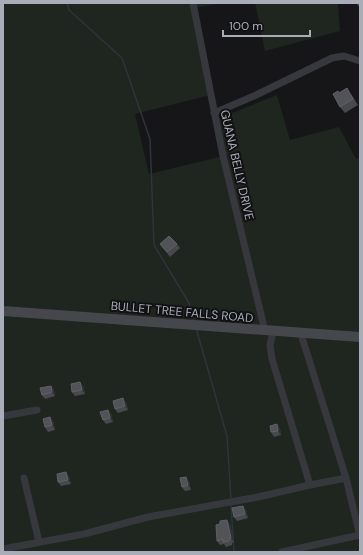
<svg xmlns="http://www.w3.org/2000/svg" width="363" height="555" viewBox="0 0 363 555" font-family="'DM Sans',sans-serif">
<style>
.green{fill:#1e261f}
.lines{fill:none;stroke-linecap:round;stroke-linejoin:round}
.stream{stroke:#2c353c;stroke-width:1.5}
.street{stroke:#37383d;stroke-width:7}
.secondary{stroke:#45474d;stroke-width:10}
.wall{fill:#47494d}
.shaded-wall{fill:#2f3033}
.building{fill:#525359;stroke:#5f6168}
.labels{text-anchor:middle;stroke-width:4;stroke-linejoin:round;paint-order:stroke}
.street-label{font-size:12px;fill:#a8adb8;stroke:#111113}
</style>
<rect width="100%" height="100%" fill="#161618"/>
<g class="green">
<path d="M3 3H221L194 8 210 95 135 114 149 174 223 156 215 120 277 95 290 140 339 127 356 159 360 158V552H3Z"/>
<path d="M255 3H338L340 31 265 51Z"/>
</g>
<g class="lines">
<g class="stream">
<path d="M67 3 69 10 122 58 150 139 154 245 189 303 194 321"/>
<path d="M196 328 227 436 231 500"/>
<path d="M231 504 234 552"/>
</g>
<g class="street">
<path d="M193 3 223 156 265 331"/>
<path d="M214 113 254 96 332 58 344 56 360 61"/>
<path d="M273 332 270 345 272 359 310 485"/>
<path d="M301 334 346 478 360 536"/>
<path d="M3 416 37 410"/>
<path d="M24 478 39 542"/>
<path d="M3 549 84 534 148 517 258 497 310 485 346 478"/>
<path d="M282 552 360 535"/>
</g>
<path class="secondary" d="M3 311 360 337"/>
</g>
<g class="wall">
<path d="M357 3H360V6H358Z"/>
<path d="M339 93 351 94 358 105 345 113 340 107Z"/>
<path d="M160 244H177L180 248 170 257Z"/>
<path d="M80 382 83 386 85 394 75 396 72 392Z"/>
<path d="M51 386 54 390 55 396 45 399 42 395Z"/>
<path d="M126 402 128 410 118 413 115 409Z"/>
<path d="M108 410 111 414 113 422 106 424 103 420Z"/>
<path d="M53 421 55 430 48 432 45 427Z"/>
<path d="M277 424 280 429 281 435 274 437 271 432Z"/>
<path d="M66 472 69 477 71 484 61 486 58 482Z"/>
<path d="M189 481 191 490 185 491 182 487Z"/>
<path d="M246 510 248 518 237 521 234 517Z"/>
<path d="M230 524 234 542 232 543V545L226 547 224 544 220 545 217 541Z"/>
</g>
<g class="shaded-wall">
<path d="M80 382 83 386 85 394 82 390Z"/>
<path d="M51 386 54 390 55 396 52 392Z"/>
<path d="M123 398 126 402 128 410 125 406Z"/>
<path d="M108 410 111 414 113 422 110 418Z"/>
<path d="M50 417 53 421 55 430 52 425Z"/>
<path d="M277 424 280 429 281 435 278 431Z"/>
<path d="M66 472 69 477 71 484 68 480Z"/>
<path d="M186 477 189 481 191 490 188 485Z"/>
<path d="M243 506 246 510 248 518 245 514Z"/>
<path d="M227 520 230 524 234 542 231 538Z"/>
</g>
<g class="building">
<path d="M347 88 353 99 340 107 333 94 338 91 339 93Z"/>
<path d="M169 236 177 244 167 252 160 244Z"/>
<path d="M80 382 82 390 72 392 71 384Z"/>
<path d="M51 386 52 392 42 395 40 388Z"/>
<path d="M123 398 125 406 115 409 113 401Z"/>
<path d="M108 410 110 418 103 420 100 412Z"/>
<path d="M50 417 52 425 45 427 43 419Z"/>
<path d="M277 424 278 431 271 432 270 426Z"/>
<path d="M66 472 68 480 58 482 57 474Z"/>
<path d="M186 477 188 485 182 487 180 478Z"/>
<path d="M243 506 245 514 234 517 232 508Z"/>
<path d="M227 520 231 538 229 539V541L223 542V539L217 541 216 525 220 524V521Z"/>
</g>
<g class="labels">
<g class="street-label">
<text transform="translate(237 165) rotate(77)" y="4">GUANA BELLY DRIVE</text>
<text transform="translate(182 312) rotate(5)" y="4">BULLET TREE FALLS ROAD</text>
</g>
</g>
<rect width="363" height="555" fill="none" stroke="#a8adb8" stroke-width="8"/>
<path d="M223 30v6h87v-6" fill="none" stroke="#a8adb8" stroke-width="2"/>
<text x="229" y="30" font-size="12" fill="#a8adb8" stroke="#111113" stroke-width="3" paint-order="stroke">100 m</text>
</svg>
